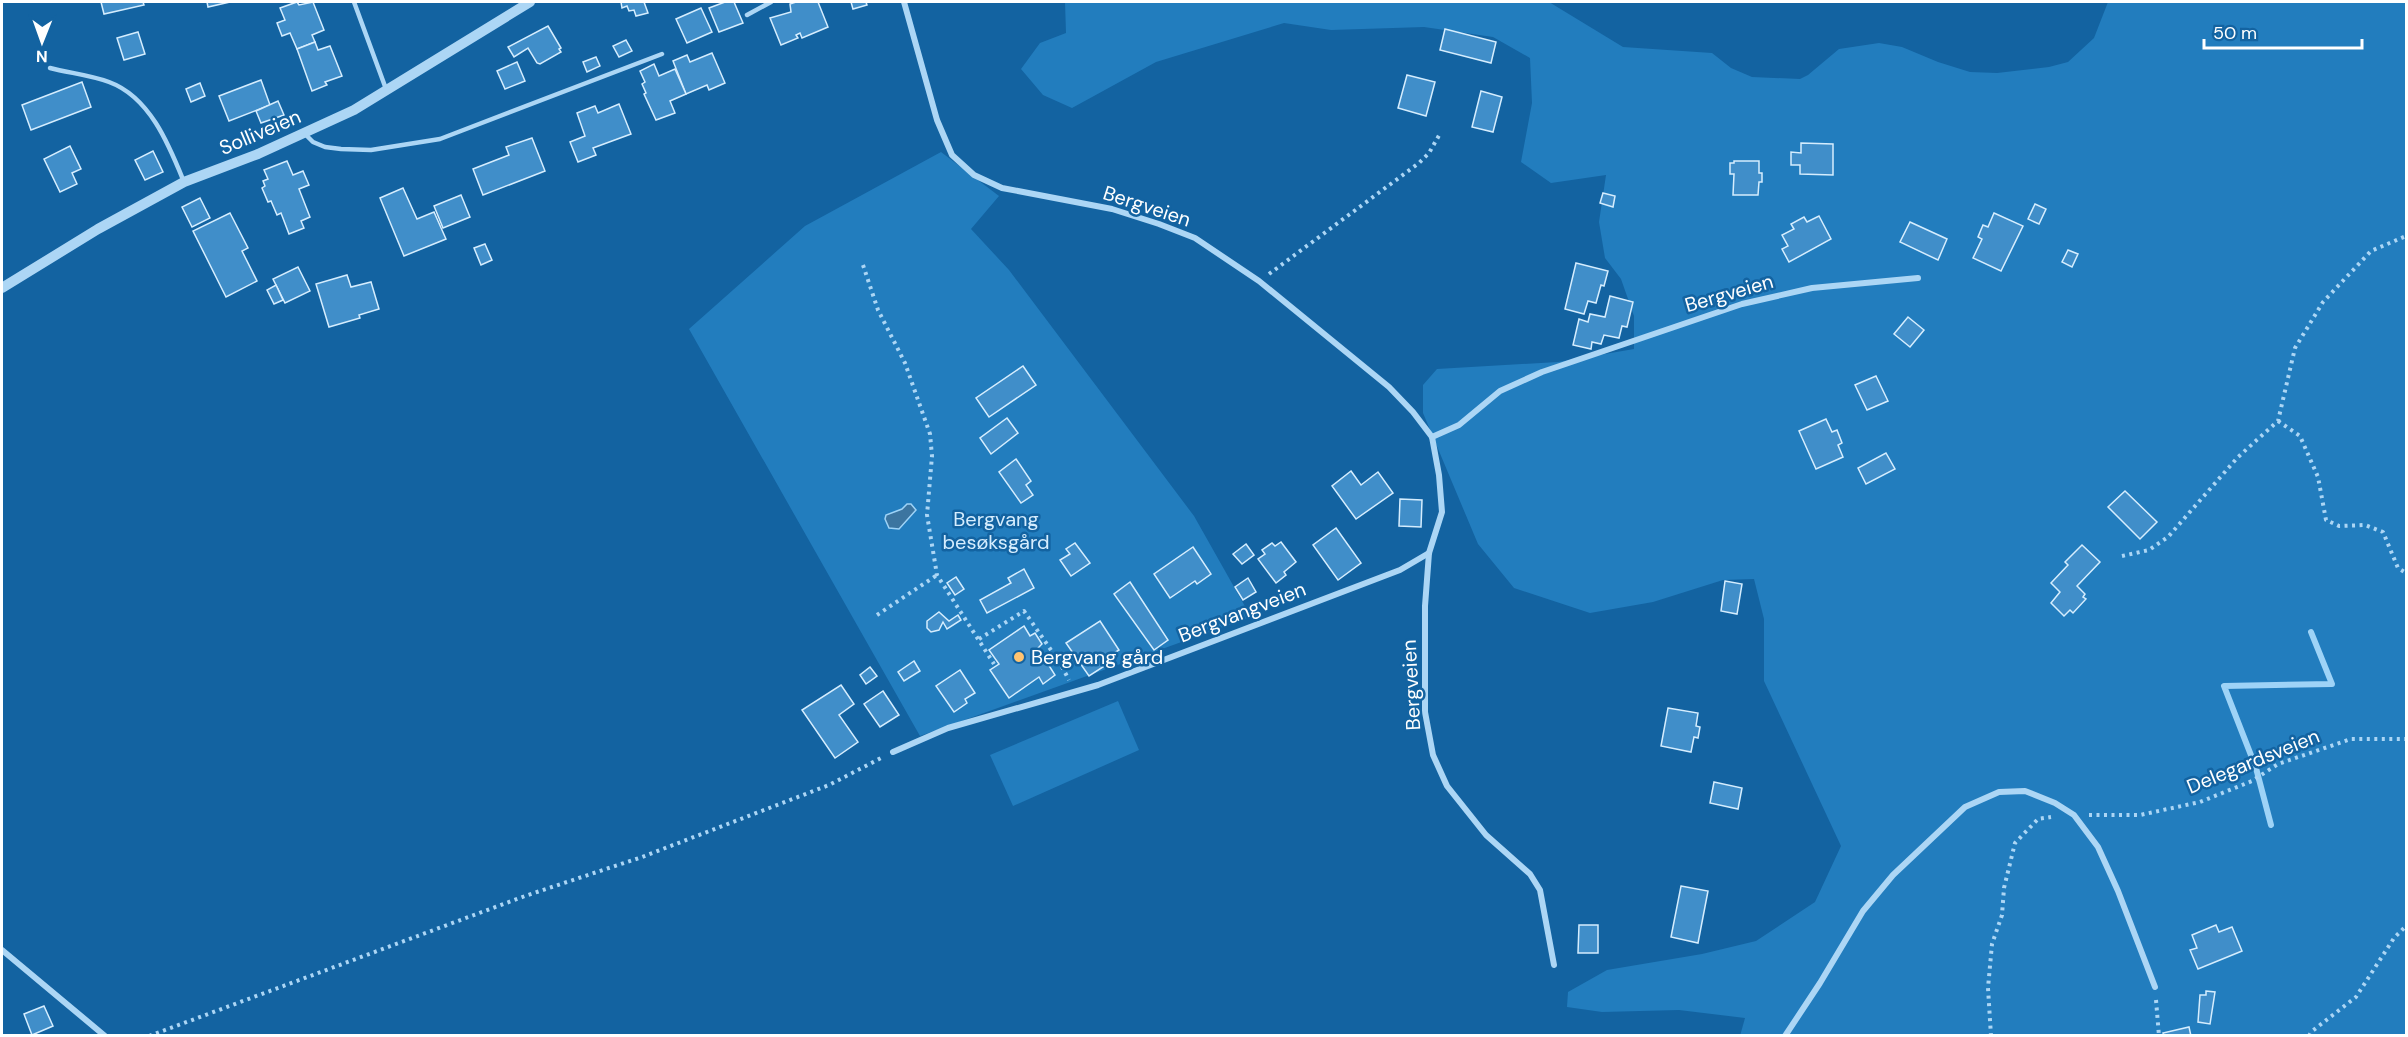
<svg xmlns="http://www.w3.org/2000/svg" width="2408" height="1037" viewBox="0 0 2408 1037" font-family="'DM Sans',sans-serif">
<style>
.green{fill:#227dbe}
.water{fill:#3c75a0;stroke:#9ed3f7;stroke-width:1.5}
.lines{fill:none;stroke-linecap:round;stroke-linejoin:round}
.stream{stroke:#9ed3f7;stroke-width:6}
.building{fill:#408ec9;stroke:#d5edfe;stroke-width:1.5}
.path{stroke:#acd6f5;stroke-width:4;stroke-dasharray:3 4.5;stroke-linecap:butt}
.service{stroke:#acd6f5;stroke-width:4.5}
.minor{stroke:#acd6f5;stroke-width:6}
.tertiary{stroke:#acd6f5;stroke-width:10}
.poi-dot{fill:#ffc370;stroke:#1363a1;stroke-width:2}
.labels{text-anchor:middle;stroke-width:5;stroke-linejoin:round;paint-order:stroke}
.street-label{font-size:20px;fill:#fff;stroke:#1363a1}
.park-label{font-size:20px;fill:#d5edfe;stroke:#1363a1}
.poi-label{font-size:20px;fill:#fff;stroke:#1363a1;text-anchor:start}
</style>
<rect width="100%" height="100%" fill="#1363a1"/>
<g class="green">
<path d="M1065 2H1549L1623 47 1712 53 1731 68 1752 77 1800 79 1808 75 1839 49 1879 43 1902 47 1938 62 1970 72 1997 73 2049 67 2068 62 2094 38 2108 2H2406V1035L1740 1036 1745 1018 1679 1010 1602 1012 1567 1007 1568 992 1607 970 1702 954 1756 941 1815 902 1841 846 1764 681V619L1754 579 1723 580 1653 602 1590 613 1514 588 1478 544 1423 413V385L1437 369 1558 362 1634 349V316L1621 279 1605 258 1599 222 1606 175 1551 183 1521 162 1532 103 1530 58 1493 37 1424 27 1331 30 1284 23 1156 62 1072 108 1043 95 1021 69 1040 43 1066 33Z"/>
<path d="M941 152 999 196 971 229 1009 270 1194 516 1251 617 920 736 689 329 805 226Z"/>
<path d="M1118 701 1139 750 1013 806 990 755Z"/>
</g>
<path class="water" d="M907 504H911L916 510 899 529 889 528 885 519 886 515 902 509Z"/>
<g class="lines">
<path class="stream" d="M2271 825 2256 768 2224 686 2332 684 2311 632"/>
</g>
<g class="building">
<path d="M101 2H143L144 5 104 14Z"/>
<path d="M207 2H230L208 7Z"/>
<path d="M297 2 299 5 313 2 324 30 312 35 315 42 297 49 290 33 282 36 277 23 285 20 280 8Z"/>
<path d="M621 2H644L648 13 636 16 634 10 629 11 627 6 622 8Z"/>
<path d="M725 2H734L743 23 719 32 709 8Z"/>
<path d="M796 2H818L828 27 802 38 800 33 796 35 798 38 781 45 770 18 791 12 790 4Z"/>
<path d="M851 2H866L867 5 853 9Z"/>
<path d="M701 8 712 32 687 43 676 19Z"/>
<path d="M548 26 561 48 559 49 561 52 540 64 537 63 528 48 514 57 508 47Z"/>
<path d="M1445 29 1496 42 1491 63 1440 50Z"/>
<path d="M138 32 145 54 124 60 117 38Z"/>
<path d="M626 40 632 51 619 57 613 46Z"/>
<path d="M315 42 318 50 330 46 342 76 325 82 327 85 312 91 297 49Z"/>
<path d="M712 53 725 83 709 90 707 85 686 94 673 61 687 55 690 62Z"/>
<path d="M596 57 600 66 587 72 583 62Z"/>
<path d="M517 62 525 81 505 89 497 71Z"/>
<path d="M654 64 659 76 675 69 686 94 670 101 675 113 656 120 644 94 646 93 642 84 645 82 640 71Z"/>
<path d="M1407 75 1435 82 1426 116 1398 108Z"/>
<path d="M261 80 270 105 229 121 219 96Z"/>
<path d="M82 82 91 107 31 130 22 105Z"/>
<path d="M200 83 205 96 191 102 186 89Z"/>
<path d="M1481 91 1502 97 1493 132 1472 127Z"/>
<path d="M278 101 284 115 261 123 256 111Z"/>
<path d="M619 104 631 134 593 148 596 155 578 162 570 142 585 136 577 113 595 106 598 113Z"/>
<path d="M532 138 545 171 483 195 473 169 509 155 506 147Z"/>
<path d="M1801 143 1833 144V175L1800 174V165H1791V152L1801 153Z"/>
<path d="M70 146 81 169 72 173 77 184 60 192 44 159Z"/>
<path d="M153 151 163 172 145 180 135 160Z"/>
<path d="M287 161 293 175 303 171 309 185 299 189 310 217 301 221 304 228 289 234 281 213 277 215 271 201 268 202 262 188 265 186 263 181 268 179 264 170Z"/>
<path d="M1734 161H1759V173H1762V182H1759L1758 195H1733L1734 174H1730V163H1734Z"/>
<path d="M403 188 417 219 434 212 446 239 404 256 380 198Z"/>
<path d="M1603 193 1615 196 1613 207 1600 203Z"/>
<path d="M461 195 470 217 443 228 434 206Z"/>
<path d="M200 198 210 218 192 227 182 207Z"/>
<path d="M2035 204 2046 209 2039 224 2028 219Z"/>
<path d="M230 213 248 248 242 251 257 281 226 297 193 231Z"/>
<path d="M1994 213 2023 226 2001 271 1973 258 1982 239 1978 237 1983 225 1988 227Z"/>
<path d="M1819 216 1831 239 1789 262 1782 249 1788 246 1782 235 1794 229 1791 224 1804 217 1807 222Z"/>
<path d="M1910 222 1947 239 1938 260 1900 242Z"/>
<path d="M485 244 492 260 481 265 474 248Z"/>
<path d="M2068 250 2078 254 2072 267 2062 262Z"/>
<path d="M1576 263 1608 271 1604 286 1601 285 1596 303 1588 301 1584 314 1565 309Z"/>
<path d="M298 267 310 291 285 303 273 279Z"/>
<path d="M347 275 351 287 371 282 379 309 359 315 360 318 329 327 316 284Z"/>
<path d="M276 285 283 300 274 304 267 290Z"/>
<path d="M1610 296 1633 302 1627 327 1622 326 1619 338 1604 335 1601 344 1592 342 1591 349 1573 345 1579 319 1588 322 1590 314 1605 317Z"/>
<path d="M1908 317 1924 330 1910 347 1894 334Z"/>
<path d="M1023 366 1036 385 989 417 976 398Z"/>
<path d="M1876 376 1888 401 1867 410 1855 385Z"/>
<path d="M1007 418 1018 433 991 454 980 438Z"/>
<path d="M1826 419 1832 432 1837 430 1842 443 1838 445 1843 457 1816 469 1799 431Z"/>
<path d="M1886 453 1895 469 1866 484 1858 468Z"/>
<path d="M1016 459 1031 481 1026 485 1033 495 1021 503 999 472Z"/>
<path d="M1351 471 1361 485 1378 472 1393 493 1356 519 1332 486Z"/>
<path d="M2125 491 2157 522 2140 539 2108 507Z"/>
<path d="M1400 499 1422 500 1421 527 1399 526Z"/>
<path d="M1336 528 1361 563 1338 580 1313 545Z"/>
<path d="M1281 542 1296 562 1284 572 1286 575 1276 583 1258 559 1265 554 1262 550 1272 543 1275 546Z"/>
<path d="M1075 543 1090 563 1071 576 1060 560 1070 554 1066 549Z"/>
<path d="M1246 544 1254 555 1242 564 1233 554Z"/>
<path d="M2082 545 2100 562 2077 586 2085 594 2083 597 2086 599 2073 613 2070 610 2064 616 2051 603 2060 592 2051 583 2068 565 2065 562Z"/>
<path d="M1193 547 1211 574 1197 584 1195 581 1170 598 1154 574Z"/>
<path d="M1024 569 1034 588 987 613 980 600 1011 583 1008 578Z"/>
<path d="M956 577 964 589 955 595 947 583Z"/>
<path d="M1248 578 1256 592 1243 600 1235 587Z"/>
<path d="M1725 581 1742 584 1737 614 1721 611Z"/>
<path d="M1130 582 1168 640 1154 650 1114 594Z"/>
<path d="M939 612 949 621 958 615 961 620 947 629 943 622 939 630 931 632 927 628V621Z"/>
<path d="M1100 621 1119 650 1103 660 1106 665 1089 676 1066 643Z"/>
<path d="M1024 626 1030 636 1035 633 1042 644 1038 648 1055 675 1043 684 1039 677 1009 698 990 670 999 664 989 650Z"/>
<path d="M914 661 920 671 904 681 898 672Z"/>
<path d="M870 667 877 676 866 684 860 675Z"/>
<path d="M960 670 975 693 965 699 967 703 954 712 936 686Z"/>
<path d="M841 685 854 704 839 715 858 742 835 758 802 710Z"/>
<path d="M883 691 899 715 880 727 864 704Z"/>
<path d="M1668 708 1698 713 1696 726 1700 727 1698 738 1694 737 1691 752 1661 746Z"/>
<path d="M1714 782 1742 788 1738 809 1710 803Z"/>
<path d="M1681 886 1708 891 1698 943 1671 937Z"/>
<path d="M1579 925H1598V953H1578Z"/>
<path d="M2216 925 2219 932 2232 927 2242 951 2198 969 2190 950 2197 948 2192 935Z"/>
<path d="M2206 991 2215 992 2210 1024 2198 1022 2200 995H2206Z"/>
<path d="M44 1006 53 1026 32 1035 24 1014Z"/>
<path d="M2189 1027 2191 1036H2164L2163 1033Z"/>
</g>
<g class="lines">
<g class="path">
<path d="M863 265 878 310 905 363 930 434 932 456 927 515 937 575 994 664"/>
<path d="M1269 274 1419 163 1429 153 1441 132"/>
<path d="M2278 421 2300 436 2318 477 2326 520 2339 526 2365 525 2383 532 2398 568 2406 573"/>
<path d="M2122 556 2149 550 2168 537 2238 457 2278 421 2295 348 2323 302 2371 251 2406 236"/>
<path d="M877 615 937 575"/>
<path d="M979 639 1024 611 1060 663 1069 680"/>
<path d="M2089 815H2140L2200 802 2252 781 2278 764 2351 739H2406"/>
<path d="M2156 1000 2159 1036"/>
<path d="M149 1036 525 896 642 857 829 785 883 757"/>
<path d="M1991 1036 1988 988 1992 944 2002 915 2004 888 2015 843 2038 819 2051 817"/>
<path d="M2309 1036 2311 1032 2356 997 2394 938 2406 926"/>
</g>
<g class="service">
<path d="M354 2 386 89"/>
<path d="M747 15 771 2"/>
<path d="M50 68C69 73 90 75 109 82 150 97 169 145 184 182"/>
<path d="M304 133 313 142 325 147 341 149 371 150 440 139 662 54"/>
</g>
<g class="minor">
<path d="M904 2 937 120 952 155 974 175 1002 188 1112 209 1159 224 1195 238 1259 281 1389 387 1413 412 1432 437 1439 475 1442 512 1429 553 1425 606V712L1433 755 1447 786 1486 835 1530 874 1540 890 1554 965"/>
<path d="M1432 437 1459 425 1500 391 1542 372 1742 304 1812 288 1918 278"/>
<path d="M893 752 948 728 1098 685 1400 570 1429 553"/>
<path d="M2 950 105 1036"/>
<path d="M1785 1036 1820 983 1863 911 1893 875 1965 807 1999 792 2025 791 2055 803 2074 815 2098 847 2118 891 2155 987"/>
</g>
<path class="tertiary" d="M2 288 98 229 184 182 258 154 354 110 530 2"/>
</g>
<circle class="poi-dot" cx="1019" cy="657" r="6"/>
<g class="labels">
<g class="street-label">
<text transform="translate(260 132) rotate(-23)" y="7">Solliveien</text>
<text transform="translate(1147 206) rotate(18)" y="7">Bergveien</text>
<text transform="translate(1729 293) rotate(-16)" y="7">Bergveien</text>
<text transform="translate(1242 612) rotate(-21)" y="7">Bergvangveien</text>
<text transform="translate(1411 685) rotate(-93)" y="7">Bergveien</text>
<text transform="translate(2253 761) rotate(-22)" y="7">Delegardsveien</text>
</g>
<g class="park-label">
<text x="996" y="526">Bergvang<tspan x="996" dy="23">besøksgård</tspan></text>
</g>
<g class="poi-label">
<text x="1031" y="664">Bergvang gård</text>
</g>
</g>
<rect width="2408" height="1037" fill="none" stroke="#ffffff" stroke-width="6"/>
<g transform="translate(42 42) rotate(181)" stroke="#1363a1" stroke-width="4.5" paint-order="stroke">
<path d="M0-4.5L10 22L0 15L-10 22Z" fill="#ffffff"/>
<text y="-9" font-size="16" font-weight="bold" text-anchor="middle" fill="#ffffff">N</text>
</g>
<path d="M2204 39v9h158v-9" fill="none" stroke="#ffffff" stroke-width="3"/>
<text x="2213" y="39" font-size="18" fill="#ffffff" stroke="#1363a1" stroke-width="4.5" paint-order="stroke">50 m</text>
</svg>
